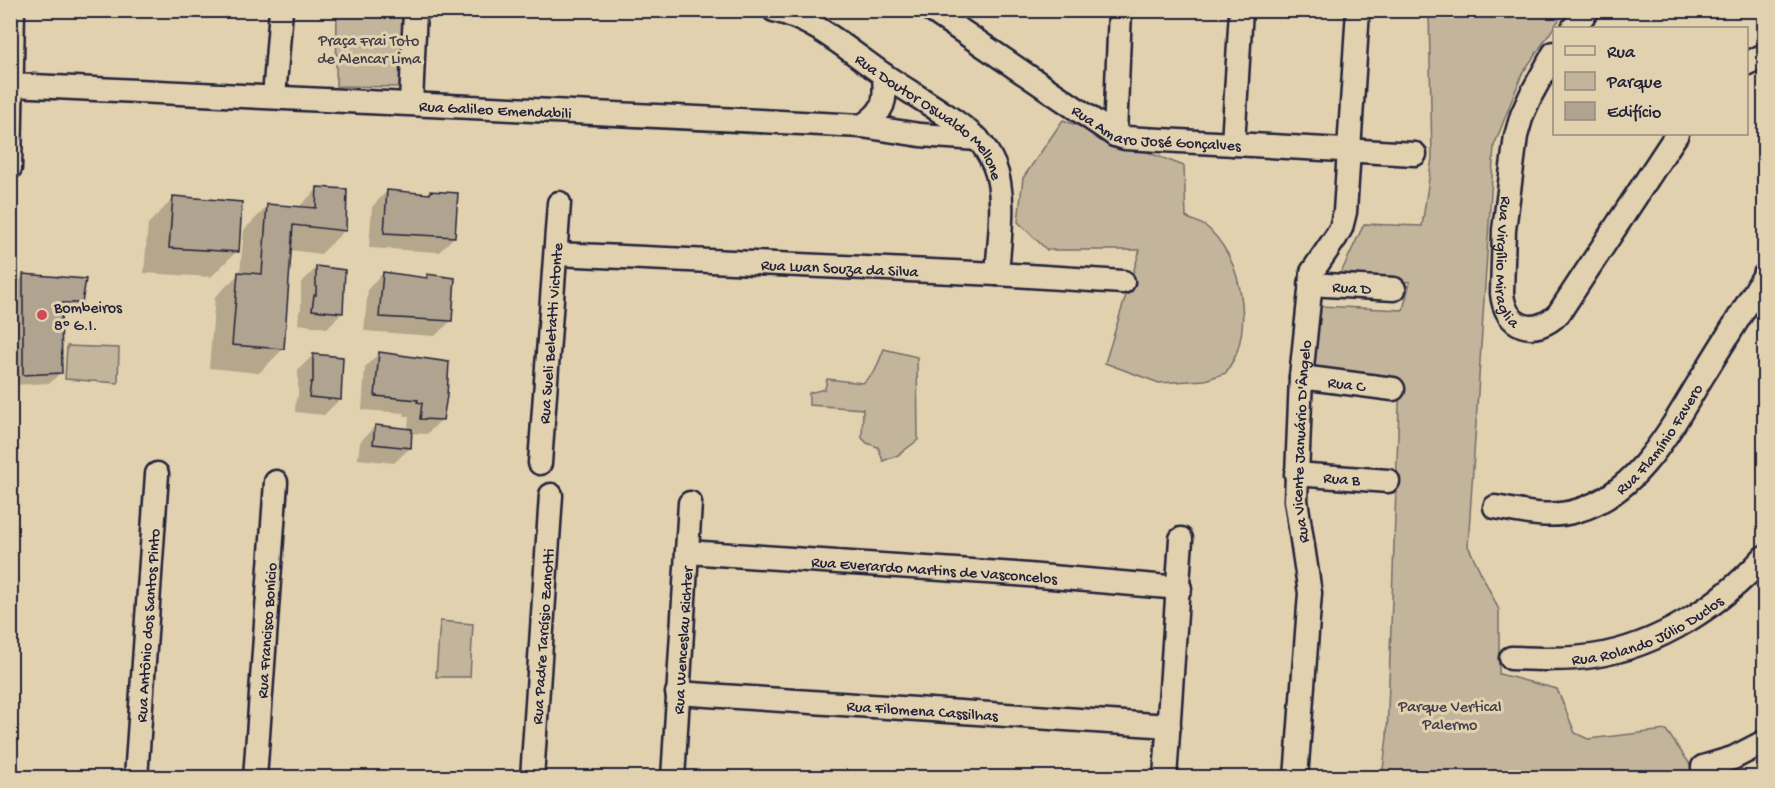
<svg xmlns="http://www.w3.org/2000/svg" width="1775" height="788" viewBox="0 0 1775 788" font-family="'Gochi Hand',sans-serif">
<style>
.green{fill:#c3b59b;stroke:#726c6b;stroke-width:1.5}
.shadow{fill:#0003}
.building{fill:#b0a390;stroke:#22223b;stroke-width:1.5}
.lines{fill:none;stroke-linecap:round;stroke-linejoin:round}
.minor-casing{stroke:#22223b;stroke-width:27}
.minor{stroke:#e2d1ae;stroke-width:22}
.poi-dot{fill:#d1495b;stroke:#e2d1ae;stroke-width:2}
.labels{text-anchor:middle;stroke-width:6;stroke-linejoin:round;paint-order:stroke}
.park-label{font-size:16px;fill:#423f4e;stroke:#e2d1ae}
.street-label{font-size:16px;fill:#22223b;stroke:#e2d1ae}
.poi-label{font-size:16px;fill:#22223b;stroke:#e2d1ae;text-anchor:start}
</style>
<rect width="100%" height="100%" fill="#e2d1ae"/>
<filter id="ink" filterUnits="userSpaceOnUse"><feTurbulence type="fractalNoise" baseFrequency=".0167" numOctaves="2"/><feDisplacementMap in="SourceGraphic" scale="12" xChannelSelector="R" yChannelSelector="G"/><feConvolveMatrix kernelMatrix="1 2 1 2 8 2 1 2 1" color-interpolation-filters="sRGB"/></filter>
<g filter="url(#ink)">
<g class="green">
<path d="M337 11H402L401 87 336 86Z"/>
<path d="M1429 11H1565L1522 74 1494 146 1468 546 1499 610V674L1557 689 1575 733 1588 739 1666 730 1699 777H1382L1387 737 1400 379 1314 371 1320 306 1403 310 1410 282 1339 277 1364 224 1422 226 1432 158Z"/>
<path d="M1063 120 1184 166 1186 217C1193 221 1205 224 1210 230 1240 260 1250 313 1237 352 1235 359 1229 366 1226 373L1205 380 1159 383 1105 363 1140 250H1047L1018 222 1023 178Z"/>
<path d="M67 346 119 348 118 383 65 379Z"/>
<path d="M884 349 917 357 918 440 898 455 883 461 878 447 867 443 862 438 863 409 809 405V393L825 389 827 379 863 383 875 371Z"/>
<path d="M440 621 473 624 470 677H436Z"/>
</g>
<g class="shadow">
<path d="M318 188 345 230 321 254 290 250 283 349 259 373 209 368 215 297 240 273 244 230 268 206 298 208Z"/>
<path d="M387 191 428 195 431 192 454 237 439 252 369 248 372 207Z"/>
<path d="M174 198 237 251 211 277 144 273 148 224Z"/>
<path d="M316 268 342 313 327 328 298 324 299 312 301 309V283Z"/>
<path d="M383 273 424 279 428 276 451 321 435 336 364 331 368 289Z"/>
<path d="M24 276 80 303 70 313H60V373L50 383 13 385V286Z"/>
<path d="M379 353 441 420 427 434 410 433V448L394 463 358 459 360 442 375 426 408 430 409 416H404L405 413 362 410 365 367Z"/>
<path d="M313 355 339 400 324 415 295 412 296 399 298 397V370Z"/>
</g>
<g class="building">
<path d="M317 187 347 189 346 231 293 225 284 349 232 345 238 272 262 274 267 204 316 208Z"/>
<path d="M387 190 430 194V191L458 193 455 237 384 233Z"/>
<path d="M173 196 242 202 239 252 169 248Z"/>
<path d="M316 266 345 270 343 313 312 310 314 295H316Z"/>
<path d="M383 272 427 278V274L455 278 452 321 379 317Z"/>
<path d="M23 274 86 279 82 303H61L62 373 23 375Z"/>
<path d="M379 352 449 362 447 396 443 420 420 419 422 403 417 402 418 400 375 396Z"/>
<path d="M313 354 343 357 341 400 309 397 311 382H313Z"/>
<path d="M375 425 412 429 411 448 373 444Z"/>
</g>
<g class="lines">
<defs>
<g id="minor">
<path id="s1" d="M774 10C817 20 851 53 887 77 917 97 950 115 977 139 985 146 990 156 994 165 1007 196 999 241 997 274"/>
<path id="s2" d="M931 10 1115 135 1125 138 1415 154"/>
<path d="M1573 28 1588 10"/>
<path id="s3" d="M1554 53 1531 95 1522 115 1516 136 1504 230 1502 293C1505 328 1535 338 1559 313L1677 134"/>
<path d="M1746 64 1764 55"/>
<path id="s4" d="M12 85 862 126 920 135 978 139"/>
<path d="M274 97 281 10"/>
<path d="M411 103 415 10"/>
<path d="M862 126C885 111 886 102 884 75"/>
<path d="M1115 135 1120 10"/>
<path d="M1233 144 1241 10"/>
<path d="M10 168 13 10"/>
<path id="s5" d="M556 254 997 274 1123 282"/>
<path id="s6" d="M1310 284 1394 289"/>
<path id="s7" d="M1301 377 1393 389"/>
<path id="s8" d="M540 463 559 203"/>
<path id="s9" d="M1296 474 1388 481"/>
<path id="s10" d="M1495 507C1522 512 1549 519 1576 511 1639 494 1673 424 1704 374 1724 341 1745 309 1764 276"/>
<path id="s11" d="M687 552 1016 574 1180 588"/>
<path id="s12" d="M1511 658C1539 659 1566 660 1593 656 1659 646 1721 605 1764 557"/>
<path id="s13" d="M677 693 1169 726"/>
<path d="M1703 767 1733 758 1764 742"/>
<path id="s14" d="M136 778 157 474"/>
<path id="s15" d="M255 778 276 482"/>
<path id="s16" d="M532 778 551 495"/>
<path id="s17" d="M673 778 690 503"/>
<path d="M1165 778 1181 539"/>
<path id="s18" d="M1296 778 1310 593 1296 500 1301 377 1312 272 1336 237 1341 228 1345 212 1358 10"/>
</g>
</defs>
<use href="#minor" class="minor-casing"/>
<use href="#minor" class="minor"/>
</g>
</g>
<circle class="poi-dot" cx="42" cy="315" r="6"/>
<g class="labels">
<g class="park-label">
<text x="369" y="45">Praça Frai Toto<tspan x="369" dy="18">de Alencar Lima</tspan></text>
<text x="1450" y="711">Parque Vertical<tspan x="1450" dy="18">Palermo</tspan></text>
</g>
<g class="street-label">
<text dy="6" stroke="none"><textPath href="#s4" startOffset="484">Rua Galileo Emendabili</textPath></text>
<text dy="6" stroke="none"><textPath href="#s1" startOffset="192">Rua Doutor Oswaldo Mellone</textPath></text>
<text dy="6" stroke="none"><textPath href="#s2" startOffset="261">Rua Amaro José Gonçalves</textPath></text>
<text dy="6" stroke="none"><textPath href="#s3" startOffset="219">Rua Virgílio Miraglia</textPath></text>
<text dy="6" stroke="none"><textPath href="#s5" startOffset="284">Rua Luan Souza da Silva</textPath></text>
<text dy="6" stroke="none"><textPath href="#s6" startOffset="42">Rua D</textPath></text>
<text dy="6" stroke="none"><textPath href="#s8" startOffset="130">Rua Sueli Beletatti Victonte</textPath></text>
<text dy="6" stroke="none"><textPath href="#s7" startOffset="46">Rua C</textPath></text>
<text dy="6" stroke="none"><textPath href="#s10" startOffset="195">Rua Flamínio Favero</textPath></text>
<text dy="6" stroke="none"><textPath href="#s18" startOffset="338">Rua Vicente Januário D'Ângelo</textPath></text>
<text dy="6" stroke="none"><textPath href="#s9" startOffset="46">Rua B</textPath></text>
<text dy="6" stroke="none"><textPath href="#s11" startOffset="248">Rua Everardo Martins de Vasconcelos</textPath></text>
<text dy="6" stroke="none"><textPath href="#s14" startOffset="153">Rua Antônio dos Santos Pinto</textPath></text>
<text dy="6" stroke="none"><textPath href="#s12" startOffset="142">Rua Rolando Júlio Duclos</textPath></text>
<text dy="6" stroke="none"><textPath href="#s15" startOffset="148">Rua Francisco Bonício</textPath></text>
<text dy="6" stroke="none"><textPath href="#s16" startOffset="142">Rua Padre Tarcísio Zanotti</textPath></text>
<text dy="6" stroke="none"><textPath href="#s17" startOffset="138">Rua Wenceslau Richter</textPath></text>
<text dy="6" stroke="none"><textPath href="#s13" startOffset="246">Rua Filomena Cassilhas</textPath></text>
</g>
<g class="poi-label">
<text x="54" y="312">Bombeiros<tspan x="54" dy="18">8º G.I.</tspan></text>
</g>
</g>
<rect width="1775" height="788" fill="none" stroke="#e2d1ae" stroke-width="36"/>
<rect x="18" y="18" width="1739" height="752" fill="none" stroke="#22223b" stroke-width="2" filter="url(#ink)"/>
<rect x="1553" y="27" width="195" height="108" fill="#e2d1ae" stroke="#958b80" stroke-width="1.5"/>
<rect x="1565" y="46" width="30" height="9" fill="#e2d1ae" stroke="#958b80" stroke-width="1.5"/>
<text x="1607" y="57" font-size="18" fill="#22223b">Rua</text>
<rect x="1565" y="72" width="30" height="18" fill="#c3b59b" stroke="#958b80" stroke-width="1.5"/>
<text x="1607" y="87" font-size="18" fill="#22223b">Parque</text>
<rect x="1565" y="102" width="30" height="18" fill="#b0a390" stroke="#958b80" stroke-width="1.5"/>
<text x="1607" y="117" font-size="18" fill="#22223b">Edifício</text>
</svg>
